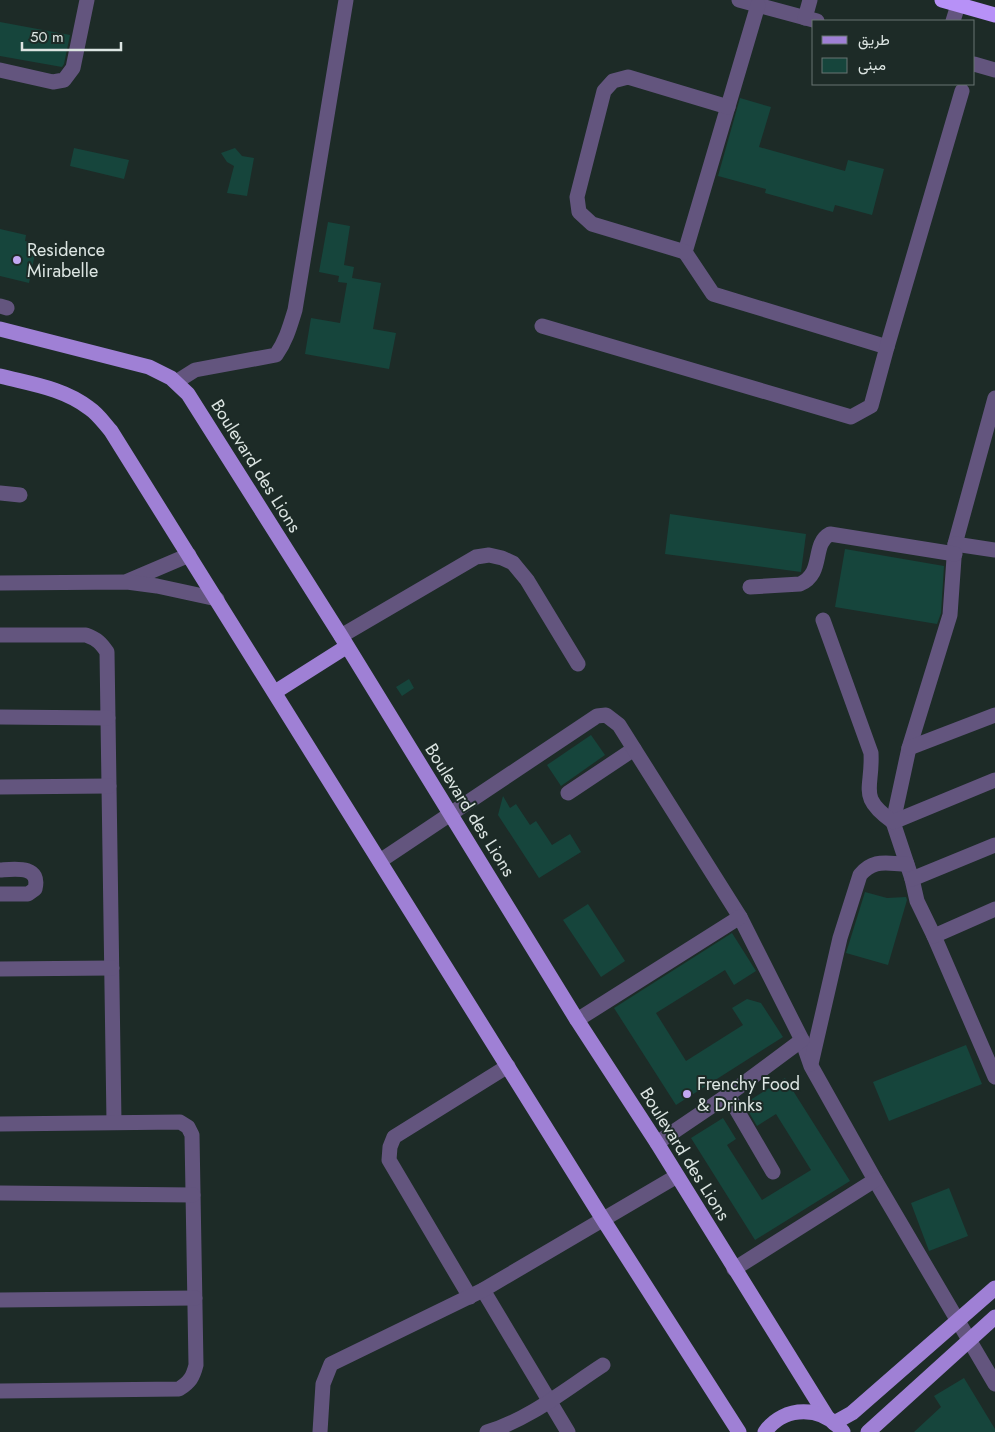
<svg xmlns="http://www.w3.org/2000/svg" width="995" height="1432" viewBox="0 0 995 1432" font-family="Jost,Vazirmatn,sans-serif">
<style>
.building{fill:#16453c}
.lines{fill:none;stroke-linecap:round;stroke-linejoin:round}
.minor{stroke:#63557e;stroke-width:15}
.major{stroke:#9f80d5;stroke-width:15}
.highway{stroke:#b791f7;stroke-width:15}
.poi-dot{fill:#c2a8f3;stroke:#1d2b27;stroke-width:2}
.labels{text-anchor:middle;stroke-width:4;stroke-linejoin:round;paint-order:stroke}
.poi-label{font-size:18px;fill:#dce5e2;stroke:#1d2b27;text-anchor:start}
.street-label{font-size:18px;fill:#dce5e2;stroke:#1d2b27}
</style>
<rect width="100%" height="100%" fill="#1d2b27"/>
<g class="building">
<path d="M0 22 70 35 64 64 62 67 0 56Z"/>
<path d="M740 98 771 107 759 147 845 171 848 160 884 169 872 215 835 205 833 212 765 193 766 189 718 176Z"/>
<path d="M74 148 129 160 124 179 70 166Z"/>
<path d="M235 148 242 156 254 158 247 196 227 193 234 166 227 162 221 153Z"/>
<path d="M328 222 350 226 344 265 354 267 352 278 381 283 373 329 396 333 389 369 305 354 311 318 340 323 347 283 338 282 339 276 319 272Z"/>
<path d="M0 229 26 235 25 241 37 244 29 283 0 276Z"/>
<path d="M670 514 806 534 801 572 665 554Z"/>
<path d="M845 549 944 566 941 613 937 624 835 607Z"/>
<path d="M409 679 414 688 402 696 396 687Z"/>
<path d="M591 735 605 755 561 786 547 765Z"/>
<path d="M503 796 510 808 516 804 530 825 536 821 552 845 570 834 581 852 539 878 498 815Z"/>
<path d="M865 892 887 898 906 897 907 900 888 965 846 953Z"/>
<path d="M588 904 625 961 601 977 563 920Z"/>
<path d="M732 933 756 971 734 985 725 970 656 1013 686 1061 743 1025 732 1008 747 999 761 1003 783 1037 676 1105 614 1008Z"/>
<path d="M966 1045 982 1084 889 1121 873 1082Z"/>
<path d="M785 1078 850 1181 755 1240 691 1138 723 1118 736 1139 727 1145 762 1200 811 1170 776 1114 757 1126 744 1104Z"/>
<path d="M949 1188 968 1236 929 1251 911 1203Z"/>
<path d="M964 1378 995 1429V1432H914L941 1407 934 1396Z"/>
</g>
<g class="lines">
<g class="minor">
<path d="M739 0 817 21"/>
<path d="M758 5 685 252 713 294 887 347"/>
<path d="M805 18 810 0"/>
<path d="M953 21 958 5"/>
<path d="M974 64 995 70"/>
<path d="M0 70 53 82 64 80 73 68 87 0"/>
<path d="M685 252 592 224 579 212 577 197 604 91 613 81 628 77 728 107"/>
<path d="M0 306 7 308"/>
<path d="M542 326 851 417 871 406 887 347 962 91"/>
<path d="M176 382 195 370 276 355C286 341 290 326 295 310L346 0"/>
<path d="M995 398 955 544 950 615 909 748 893 822 912 879 917 901 934 936 995 1077"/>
<path d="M0 493 20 495"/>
<path d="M955 544 995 550"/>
<path d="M128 581 189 555"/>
<path d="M0 583 127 582 157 586 217 599"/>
<path d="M750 587 800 584C825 573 811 544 830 534L955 554"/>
<path d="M823 620 871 753C873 790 857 796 893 822L995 780"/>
<path d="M0 635H86C97 639 101 643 107 652L114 1122"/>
<path d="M341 636 476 557 489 555 502 558 513 563 527 580 578 664"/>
<path d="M0 717 108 718"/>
<path d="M909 748 995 715"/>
<path d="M0 787 109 786"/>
<path d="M568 793 634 749"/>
<path d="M380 861 597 716 606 715 619 725 740 917 802 1040 811 1066 875 1180 995 1384"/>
<path d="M0 870C15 869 41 865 35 889L28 894H0"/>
<path d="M912 879 995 845"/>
<path d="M934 936 995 909"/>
<path d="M0 969 112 968"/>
<path d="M577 1020 740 917"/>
<path d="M811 1064 840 938 860 875C874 858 887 864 907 864"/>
<path d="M728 1095 773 1172"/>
<path d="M0 1124 180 1122 188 1127 192 1135 196 1365C193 1377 190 1382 179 1389L0 1391"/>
<path d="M657 1143 728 1095 802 1040"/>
<path d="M0 1193 193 1195"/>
<path d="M734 1269 875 1180"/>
<path d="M483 1290 568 1432"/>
<path d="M470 1297 389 1160 390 1147 394 1137 508 1066"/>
<path d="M0 1300 195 1298"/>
<path d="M320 1432 323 1384 331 1364 483 1290 677 1176"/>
<path d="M487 1432C530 1419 566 1389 603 1365"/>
</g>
<g class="major">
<path d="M0 329 149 367 171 378 188 394 341 636 577 1020 657 1143 827 1417"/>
<path d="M0 376C31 384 63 388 89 408 98 414 104 423 111 431L604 1221 739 1432"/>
<path d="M275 692 346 647"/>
<path d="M834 1423 852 1413 995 1288"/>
<path d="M765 1432C784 1405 823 1405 843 1432"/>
<path d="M868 1432 995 1317"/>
</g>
<path class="highway" d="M942 0 995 15"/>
</g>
<g class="poi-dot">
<circle cx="17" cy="260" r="5"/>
<circle cx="687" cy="1094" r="5"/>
</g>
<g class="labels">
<g class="poi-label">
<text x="27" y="256">Residence<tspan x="27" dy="21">Mirabelle</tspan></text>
<text x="697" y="1090">Frenchy Food<tspan x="697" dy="21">&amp; Drinks</tspan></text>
</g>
<g class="street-label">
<text transform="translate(256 466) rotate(58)" y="6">Boulevard des Lions</text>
<text transform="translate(470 810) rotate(58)" y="6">Boulevard des Lions</text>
<text transform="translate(685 1154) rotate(58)" y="6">Boulevard des Lions</text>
</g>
</g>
<rect x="812" y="20" width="162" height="65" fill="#1d2b27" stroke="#697572"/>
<rect x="822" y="36" width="25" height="8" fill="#9f80d5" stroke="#697572"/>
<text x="858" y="45" font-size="15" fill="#dce5e2">طريق</text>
<rect x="822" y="58" width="25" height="15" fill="#16453c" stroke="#697572"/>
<text x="858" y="70" font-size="15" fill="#dce5e2">مبنى</text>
<path d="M22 42v8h99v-8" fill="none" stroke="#dce5e2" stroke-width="2.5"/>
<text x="30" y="42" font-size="15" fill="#dce5e2" stroke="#1d2b27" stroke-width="4" paint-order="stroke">50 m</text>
</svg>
